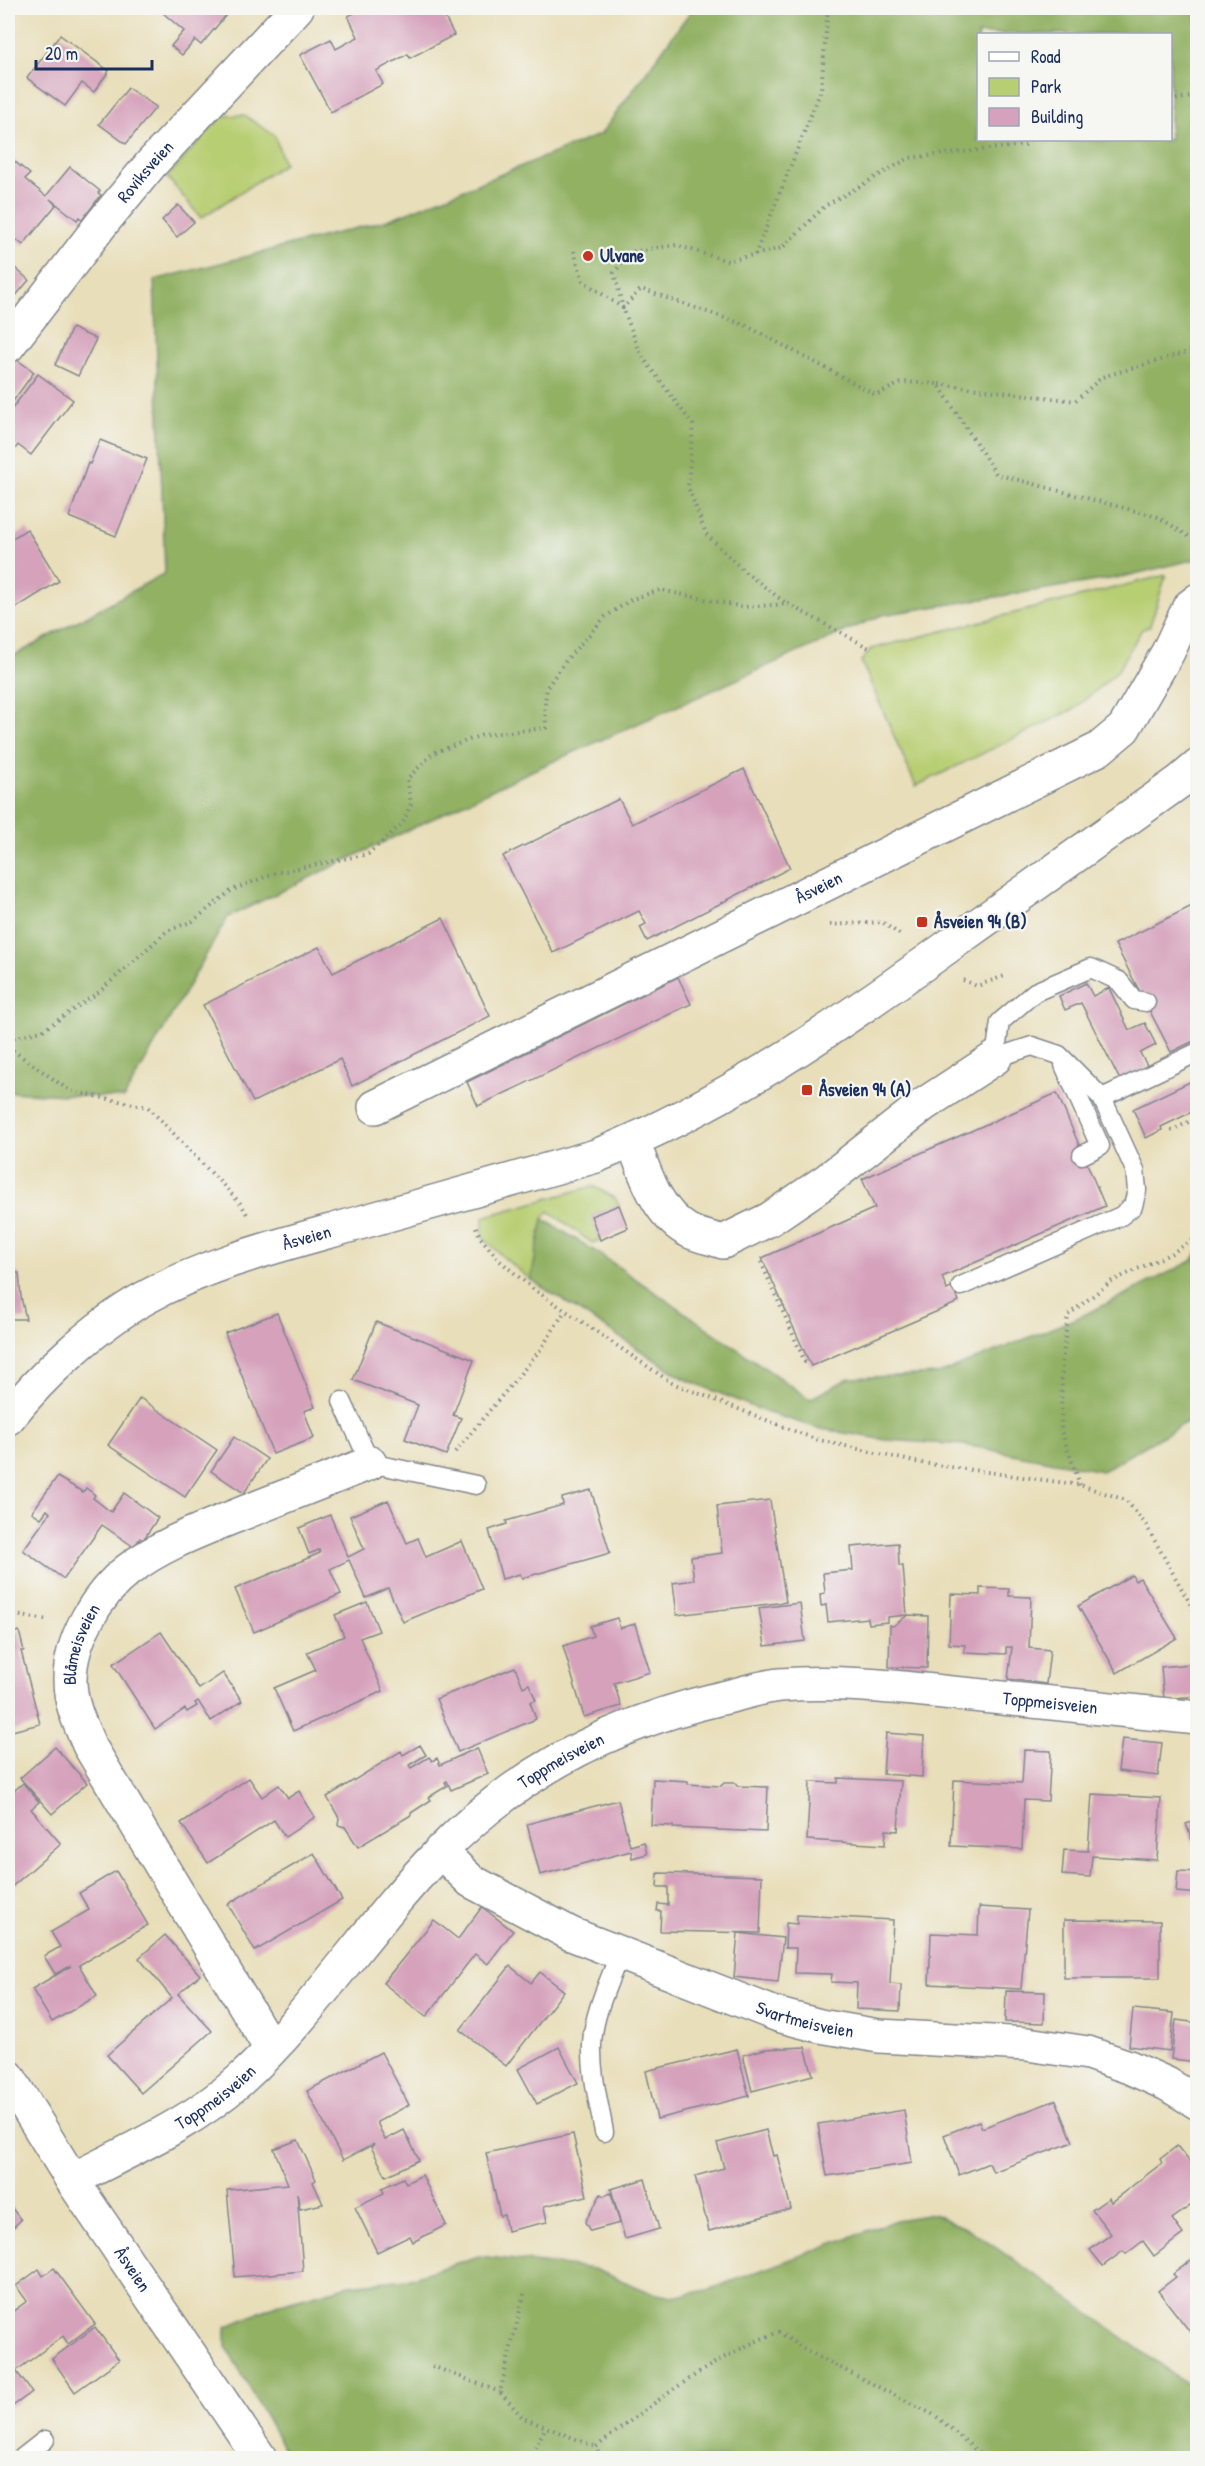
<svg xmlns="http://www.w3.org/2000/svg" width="1205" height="2466" viewBox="0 0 1205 2466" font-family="'Patrick Hand',sans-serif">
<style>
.green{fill:#b8ce72;stroke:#6a7e68;stroke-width:1.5}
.forest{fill:#92b164;stroke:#567061;stroke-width:1.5;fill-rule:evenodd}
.building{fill:#d5a1bb}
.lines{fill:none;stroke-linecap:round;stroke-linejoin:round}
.service-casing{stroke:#82868c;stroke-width:21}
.minor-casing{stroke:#82868c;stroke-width:36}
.tertiary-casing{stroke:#82868c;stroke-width:36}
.path{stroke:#82868c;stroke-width:4;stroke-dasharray:1.5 4.5;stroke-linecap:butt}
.service{stroke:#fff;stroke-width:18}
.minor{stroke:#fff;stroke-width:33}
.tertiary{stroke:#fff;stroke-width:33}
.poi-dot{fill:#c8321e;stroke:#f6f6f2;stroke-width:2}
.labels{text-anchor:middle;stroke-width:4.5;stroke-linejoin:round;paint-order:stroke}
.street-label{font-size:18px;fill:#1b2f5e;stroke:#f6f6f2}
.poi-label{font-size:18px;font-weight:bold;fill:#1b2f5e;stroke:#f6f6f2;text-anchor:start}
</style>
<rect width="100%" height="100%" fill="#f6f6f2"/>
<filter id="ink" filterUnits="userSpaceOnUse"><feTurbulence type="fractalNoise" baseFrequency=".0167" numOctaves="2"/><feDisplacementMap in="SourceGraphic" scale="12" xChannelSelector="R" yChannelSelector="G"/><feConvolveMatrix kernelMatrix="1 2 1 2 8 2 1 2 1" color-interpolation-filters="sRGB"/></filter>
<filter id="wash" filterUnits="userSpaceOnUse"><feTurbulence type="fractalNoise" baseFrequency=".008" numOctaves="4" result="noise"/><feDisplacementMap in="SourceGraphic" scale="24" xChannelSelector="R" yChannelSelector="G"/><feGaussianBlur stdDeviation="1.35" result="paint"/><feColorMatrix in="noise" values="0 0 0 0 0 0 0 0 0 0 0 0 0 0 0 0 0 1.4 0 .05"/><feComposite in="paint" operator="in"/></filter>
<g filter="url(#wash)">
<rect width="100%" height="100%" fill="#e8deb9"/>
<g class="green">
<path d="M244 115 275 136 284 164 201 218 167 177 222 116Z"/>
<path d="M1166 575 1150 626 1142 629 1117 672 1074 709 916 786 861 661 871 649Z"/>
<path d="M593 1186 616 1199 619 1205 592 1216 600 1240 592 1243 549 1211 543 1219 531 1280 502 1256 483 1237V1217Z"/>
</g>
<g class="forest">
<path d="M693 8H1197V559L1122 577 882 615 525 774 228 917 124 1098 8 1092V659L165 573 154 280 388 220 601 134ZM978 34H1170V140H978Z"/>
<path d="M543 1219 598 1253 810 1399 849 1378 939 1374 1084 1315 1192 1261 1197 1253V1416L1102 1471 965 1445 886 1440 821 1429 765 1412 683 1378 531 1280Z"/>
<path d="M933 2214 970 2230 1067 2297 1197 2392V2458H289L226 2346V2327L276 2305 350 2285 407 2279 479 2256 594 2269 652 2293 672 2297 708 2290 896 2220Z"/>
</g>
<g id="blocks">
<g class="building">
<path d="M167 8H232L201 45 195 40 182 55 171 46 184 31 163 13Z"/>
<path d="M365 8H440L454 35 410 58 408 54 376 71 383 84 331 112 300 55 331 39 336 49 358 37 348 16Z"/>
<path d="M470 8H486L474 14Z"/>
<path d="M60 35 109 71 94 92 82 83 65 106 27 78Z"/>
<path d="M128 88 156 107 126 144 99 124Z"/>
<path d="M8 156 30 174 25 179 46 196 70 167 100 191 98 193 101 195 82 220 79 217 77 220 50 199 56 205 23 245 8 233Z"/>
<path d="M178 205 194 222 177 237 162 220Z"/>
<path d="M8 262 29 280 8 305Z"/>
<path d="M72 328 96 339 78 376 55 365Z"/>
<path d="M16 359 34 372 11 404 8 401V370Z"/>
<path d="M38 374 73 400 31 455 18 445 8 459V414Z"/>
<path d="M100 440 147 459 116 536 69 517 88 463 90 464Z"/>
<path d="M27 529 59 581 8 613V541Z"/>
<path d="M744 769 790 868 647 941 640 927 646 924 639 911 553 953 503 856 619 799 632 824Z"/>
<path d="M1198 903V1039L1171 1052 1115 944Z"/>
<path d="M443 918 490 1016 352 1086 340 1059 253 1102 203 1005 319 947 333 973Z"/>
<path d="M678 977 691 1004 478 1106 467 1082Z"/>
<path d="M1086 983 1093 996 1109 988 1129 1030 1145 1023 1156 1045 1140 1053 1148 1067 1120 1080 1081 1003 1065 1010 1059 996Z"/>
<path d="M1198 1078V1109L1161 1127 1162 1130 1146 1138 1133 1109Z"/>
<path d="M1057 1093 1105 1206 942 1277 947 1290 953 1287 959 1301 954 1304 811 1366 762 1258 875 1208 862 1179Z"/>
<path d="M619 1205 628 1228 600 1240 591 1216Z"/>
<path d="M8 1273H19L21 1297 26 1319H8Z"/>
<path d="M277 1313 315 1407 304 1411 314 1438 273 1454 225 1333Z"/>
<path d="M376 1322 474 1360 453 1415 461 1418 446 1455 405 1439 418 1405 353 1380Z"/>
<path d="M140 1398 217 1450 185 1497 108 1445Z"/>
<path d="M234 1437 267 1459 244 1493 211 1471Z"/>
<path d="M57 1477 83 1492 86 1488 95 1495 93 1498 111 1512 124 1493 158 1518 143 1540 140 1538 134 1547 102 1525 64 1579 23 1550 50 1513 47 1510 41 1518 32 1512Z"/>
<path d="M591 1490 610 1553 522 1578 520 1574 502 1579 489 1530 507 1524 506 1521 563 1505 562 1498Z"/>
<path d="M388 1500 407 1543 418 1538 426 1557 462 1541 482 1589 403 1622 388 1588 366 1598 349 1560 330 1569 341 1594 254 1632 235 1589 320 1553 319 1550 309 1554 299 1528 330 1515 348 1557 364 1549 350 1516Z"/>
<path d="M770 1500 786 1602 677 1615 673 1583 694 1580 691 1557 722 1553 717 1506Z"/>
<path d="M898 1543 899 1566H903L907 1615 888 1617V1622L869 1624 868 1618 828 1622 826 1605 821 1606 820 1594 825 1593 823 1573 853 1570 851 1547Z"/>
<path d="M1132 1575 1135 1581 1140 1578 1177 1638 1117 1673 1078 1606Z"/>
<path d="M980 1588 1009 1589V1596L1031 1597 1029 1648 1050 1650 1046 1684 1008 1679 1012 1647H1006V1654L964 1652 965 1645 949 1644 951 1594 980 1595Z"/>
<path d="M367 1602 379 1631 360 1638 383 1691 293 1731 274 1688 316 1670 307 1652 344 1636 335 1615Z"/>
<path d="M800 1603 805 1641 765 1646 759 1608Z"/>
<path d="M908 1615 928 1616 927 1668 889 1667 890 1625 893 1626Z"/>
<path d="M617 1618 620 1628 635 1624 650 1672 614 1683 621 1706 584 1717 563 1646 593 1636 590 1626Z"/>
<path d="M19 1631 24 1651H21L40 1724 8 1732V1650L14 1648 10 1634Z"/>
<path d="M161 1632 199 1689 223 1673 242 1701 211 1721 198 1701 195 1703 197 1706 187 1712 185 1709 155 1729 113 1664Z"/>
<path d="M1198 1663V1696L1164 1699 1161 1667Z"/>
<path d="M515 1667 523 1687 529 1684 536 1700 530 1702 536 1719 458 1752 436 1699Z"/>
<path d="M886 1733 924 1736 922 1777 883 1774Z"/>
<path d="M1122 1739 1162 1743 1158 1776 1118 1771Z"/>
<path d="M420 1745 426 1755 409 1765 411 1768 429 1757 432 1761 437 1758 440 1765 477 1748 488 1774 451 1790 447 1781 445 1782 447 1786 429 1797 431 1800 411 1813V1815L358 1847 345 1827 338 1825 339 1818 327 1797 401 1751 403 1755Z"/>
<path d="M55 1747 87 1783 52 1814 20 1778Z"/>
<path d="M1024 1750 1051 1751 1048 1801 1024 1800 1022 1849 951 1846 954 1780 1022 1783Z"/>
<path d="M249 1778 262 1797 279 1785 288 1798 299 1791 315 1817 285 1837 274 1820 208 1863 181 1823Z"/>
<path d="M838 1778 901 1781 898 1831 886 1830 885 1845 807 1840 810 1782 838 1783Z"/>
<path d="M653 1779 688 1781V1784L721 1786 724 1783H735L737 1786 768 1787 766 1832 673 1828V1826L651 1825Z"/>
<path d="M23 1783 39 1802 31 1809 61 1844 8 1890V1789L11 1786 15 1790Z"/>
<path d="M1092 1794 1161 1798 1157 1860 1092 1856 1090 1877 1062 1875 1064 1850 1088 1851Z"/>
<path d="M618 1800 630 1846 644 1842 647 1854 632 1858 631 1851 540 1875 527 1824Z"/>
<path d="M1198 1820V1854H1197L1186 1824Z"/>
<path d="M314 1853 342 1900 255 1951 228 1904Z"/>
<path d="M116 1871 148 1925 79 1965 97 1996 52 2022 32 1989 71 1966 55 1974 44 1956 60 1947 51 1932 89 1910 79 1893Z"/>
<path d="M1178 1871 1198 1872V1894L1176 1892Z"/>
<path d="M658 1873 762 1876 760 1933 660 1931 661 1911H657L658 1904 668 1905V1887H657Z"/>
<path d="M482 1907 513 1931 488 1964 475 1954 426 2017 383 1983 434 1920 458 1939Z"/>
<path d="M979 1907 1028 1910 1021 1989 929 1984 931 1933 978 1935Z"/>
<path d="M797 1915 893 1920 890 1984 901 1985 900 2011 856 2009 857 1983 831 1982 832 1974 795 1973 796 1948H785L786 1923 797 1924Z"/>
<path d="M1064 1920 1160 1921V1978H1064Z"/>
<path d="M738 1933 783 1938 778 1982 734 1977Z"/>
<path d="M165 1935 200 1975 178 1994 212 2031 141 2093 107 2055 172 1998 139 1958Z"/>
<path d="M510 1966 531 1983 540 1972 564 1991 506 2066 460 2030Z"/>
<path d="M1006 1991 1045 1992 1044 2023 1005 2022Z"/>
<path d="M1133 2009 1174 2013 1170 2051 1129 2046Z"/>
<path d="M1176 2020 1198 2023V2062L1171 2059Z"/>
<path d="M559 2047 578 2083 537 2104 518 2069Z"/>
<path d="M805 2047 813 2075 752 2091 743 2055 765 2049Z"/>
<path d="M737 2049 749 2096 657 2119 646 2071Z"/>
<path d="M381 2052 409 2105 377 2122 385 2140 404 2130 419 2160 386 2176 371 2147 374 2144 343 2160 307 2091Z"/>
<path d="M1056 2100 1073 2142 993 2172 989 2163 959 2175 944 2135 979 2121 982 2128Z"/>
<path d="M904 2110 912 2163 827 2176 818 2124Z"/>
<path d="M766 2130 773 2156 777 2155 791 2209 709 2231 695 2176 724 2168 717 2143Z"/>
<path d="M573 2134 587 2196 544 2206 547 2222 507 2231 504 2215 500 2216 486 2153Z"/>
<path d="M298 2140 316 2180 313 2182 323 2204 300 2209 297 2193 303 2271 235 2277 227 2190 288 2184 274 2149Z"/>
<path d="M1177 2146 1198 2172V2200L1172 2219 1183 2234 1154 2256 1143 2241 1126 2254 1123 2251 1103 2266 1090 2250 1111 2234 1092 2210 1109 2198 1111 2202 1162 2163 1160 2159Z"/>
<path d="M422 2175 446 2225 413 2242 410 2236 377 2252 355 2207 384 2193 382 2188 403 2178 406 2183Z"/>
<path d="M645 2179 659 2229 625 2239 611 2189Z"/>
<path d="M611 2193 620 2223 590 2231 585 2222 601 2194 604 2196Z"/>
<path d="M8 2203 21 2220 8 2232Z"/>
<path d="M1198 2255V2342L1158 2291 1176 2277 1173 2274Z"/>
<path d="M54 2268 95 2324 68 2344 63 2336 16 2371 32 2392 10 2408 8 2404V2315L27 2301 16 2286 39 2269 43 2276Z"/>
<path d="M95 2327 119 2360 75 2392 52 2359Z"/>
</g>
</g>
</g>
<g filter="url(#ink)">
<use href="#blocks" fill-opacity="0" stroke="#82868c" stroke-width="1.5"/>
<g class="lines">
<defs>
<g id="service">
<path d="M1064 1065 1100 1146 1082 1155"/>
<path d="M1102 1098 1198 1052"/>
<path d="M961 1286 1121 1216 1133 1206 1137 1190 1135 1170 1102 1098 1059 1055 1032 1046 995 1058 1000 1022 1035 992 1091 968 1119 981 1134 1000 1146 1002"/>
<path d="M342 1401 370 1463 476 1485"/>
<path d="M604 2132C599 2103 591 2075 592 2045 593 2014 609 1982 620 1953"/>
<path d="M22 2458 45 2440"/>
</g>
<g id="minor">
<path id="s1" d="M8 346 103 222 151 164 297 8"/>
<path id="s2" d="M375 1107 1099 749 1124 728 1168 652 1189 607 1198 600"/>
<path d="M633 1141C645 1173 656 1212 687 1230 697 1236 712 1238 723 1242L770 1219 826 1181 923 1105 995 1058"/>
<path id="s3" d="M440 1851 471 1881 571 1934 778 2015 820 2026 879 2036 1027 2044 1088 2053 1129 2067 1167 2084 1198 2103"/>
<path id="s4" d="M271 2049 89 1745C80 1724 70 1704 70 1680 70 1640 97 1594 128 1570 160 1545 201 1530 238 1515 282 1498 326 1480 370 1463"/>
<path id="s5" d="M72 2180C128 2151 193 2123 240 2080 315 2012 368 1925 439 1853 516 1773 614 1723 722 1698 741 1694 760 1687 780 1685 840 1680 903 1688 963 1694 1041 1702 1119 1710 1198 1718"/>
</g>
<g id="tertiary">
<path id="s6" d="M8 1418C42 1375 95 1326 143 1299 207 1263 281 1245 352 1225 433 1202 514 1179 596 1156 724 1105 839 1025 950 945 1026 891 1103 836 1179 782L1198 766"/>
<path id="s7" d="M8 2076 72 2180 260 2458"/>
</g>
</defs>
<use href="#service" class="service-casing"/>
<use href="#minor" class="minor-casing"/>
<use href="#tertiary" class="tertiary-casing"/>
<g class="path">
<path d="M1170 100 1198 96"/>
<path d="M1029 140 1025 145 909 158 825 206 782 248 728 261 676 245 630 252 614 273 623 308 641 289 745 325 876 395 903 382 938 384 996 474 1158 517 1198 542"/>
<path d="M574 251 583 281 623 308 641 355 693 425 688 487 706 534 745 572 787 604"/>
<path d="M755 255 821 90 828 8"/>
<path d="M939 384 1075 401 1102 377 1198 349"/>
<path d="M830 925 882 922 902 936"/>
<path d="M963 980 977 986 1007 975"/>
<path d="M8 1039 42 1031 99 992 167 931 193 921 232 890 275 873 368 854 403 823 411 804 407 779 433 753 482 735 546 728 545 702 547 687 567 659 605 617 632 599 660 590 743 607 788 604 871 649"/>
<path d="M8 1047 70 1091 148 1107 241 1204 248 1216"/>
<path d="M1171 1131 1198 1117"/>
<path d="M476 1227 480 1237 499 1260 532 1288 672 1383 815 1439 915 1462 1080 1485 1126 1500 1146 1525 1198 1618"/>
<path d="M761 1262 805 1362 809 1361"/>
<path d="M455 1452 541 1349 565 1311"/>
<path d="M1080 1485 1061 1430 1062 1363 1068 1315 1112 1281 1172 1253 1198 1237"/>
<path d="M8 1614 48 1620"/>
<path d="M524 2294 500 2392 523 2418 596 2447"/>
<path d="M432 2366 500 2392"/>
<path d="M529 2458 546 2427"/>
<path d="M600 2458 596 2447C653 2404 711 2357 779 2332L805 2350 936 2416 985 2458"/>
</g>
<use href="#service" class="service"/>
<use href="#minor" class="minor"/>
<use href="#tertiary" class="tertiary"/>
</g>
</g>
<g class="poi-dot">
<circle cx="588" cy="256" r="6"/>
<rect x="916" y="916" width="12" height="12" rx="3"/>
<rect x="801" y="1084" width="12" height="12" rx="3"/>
</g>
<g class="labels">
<g class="street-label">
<text dy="6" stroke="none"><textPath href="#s1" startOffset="222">Roviksveien</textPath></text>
<text dy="6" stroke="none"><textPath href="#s2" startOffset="495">Åsveien</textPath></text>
<text dy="6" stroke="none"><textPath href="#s6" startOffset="356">Åsveien</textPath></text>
<text dy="6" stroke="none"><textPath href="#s4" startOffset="460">Blåmeisveien</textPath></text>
<text dy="6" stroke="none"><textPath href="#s5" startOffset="1156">Toppmeisveien</textPath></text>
<text dy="6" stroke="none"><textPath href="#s5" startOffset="652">Toppmeisveien</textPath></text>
<text dy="6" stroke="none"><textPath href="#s3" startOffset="406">Svartmeisveien</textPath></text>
<text dy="6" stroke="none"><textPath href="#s5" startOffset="166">Toppmeisveien</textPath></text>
<text dy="6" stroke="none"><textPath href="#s7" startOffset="230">Åsveien</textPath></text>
</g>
<g class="poi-label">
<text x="600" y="262">Ulvane</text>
<text x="934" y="928">Åsveien 94 (B)</text>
<text x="819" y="1096">Åsveien 94 (A)</text>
</g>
</g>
<rect width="1205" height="2466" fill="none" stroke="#f6f6f2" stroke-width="30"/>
<rect x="977" y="33" width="195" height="108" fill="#f6f6f2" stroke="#9ea6b7" stroke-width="1.5"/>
<rect x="989" y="52" width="30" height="9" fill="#ffffff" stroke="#9ea6b7" stroke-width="1.5"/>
<text x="1031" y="63" font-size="18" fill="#1b2f5e">Road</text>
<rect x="989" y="78" width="30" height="18" fill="#b8ce72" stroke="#9ea6b7" stroke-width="1.5"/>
<text x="1031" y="93" font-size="18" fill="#1b2f5e">Park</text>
<rect x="989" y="108" width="30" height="18" fill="#d5a1bb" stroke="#9ea6b7" stroke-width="1.5"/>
<text x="1031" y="123" font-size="18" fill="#1b2f5e">Building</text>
<path d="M36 60v9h116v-9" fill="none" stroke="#1b2f5e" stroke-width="3"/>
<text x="45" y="60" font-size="18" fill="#1b2f5e" stroke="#f6f6f2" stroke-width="4.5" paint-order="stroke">20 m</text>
</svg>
